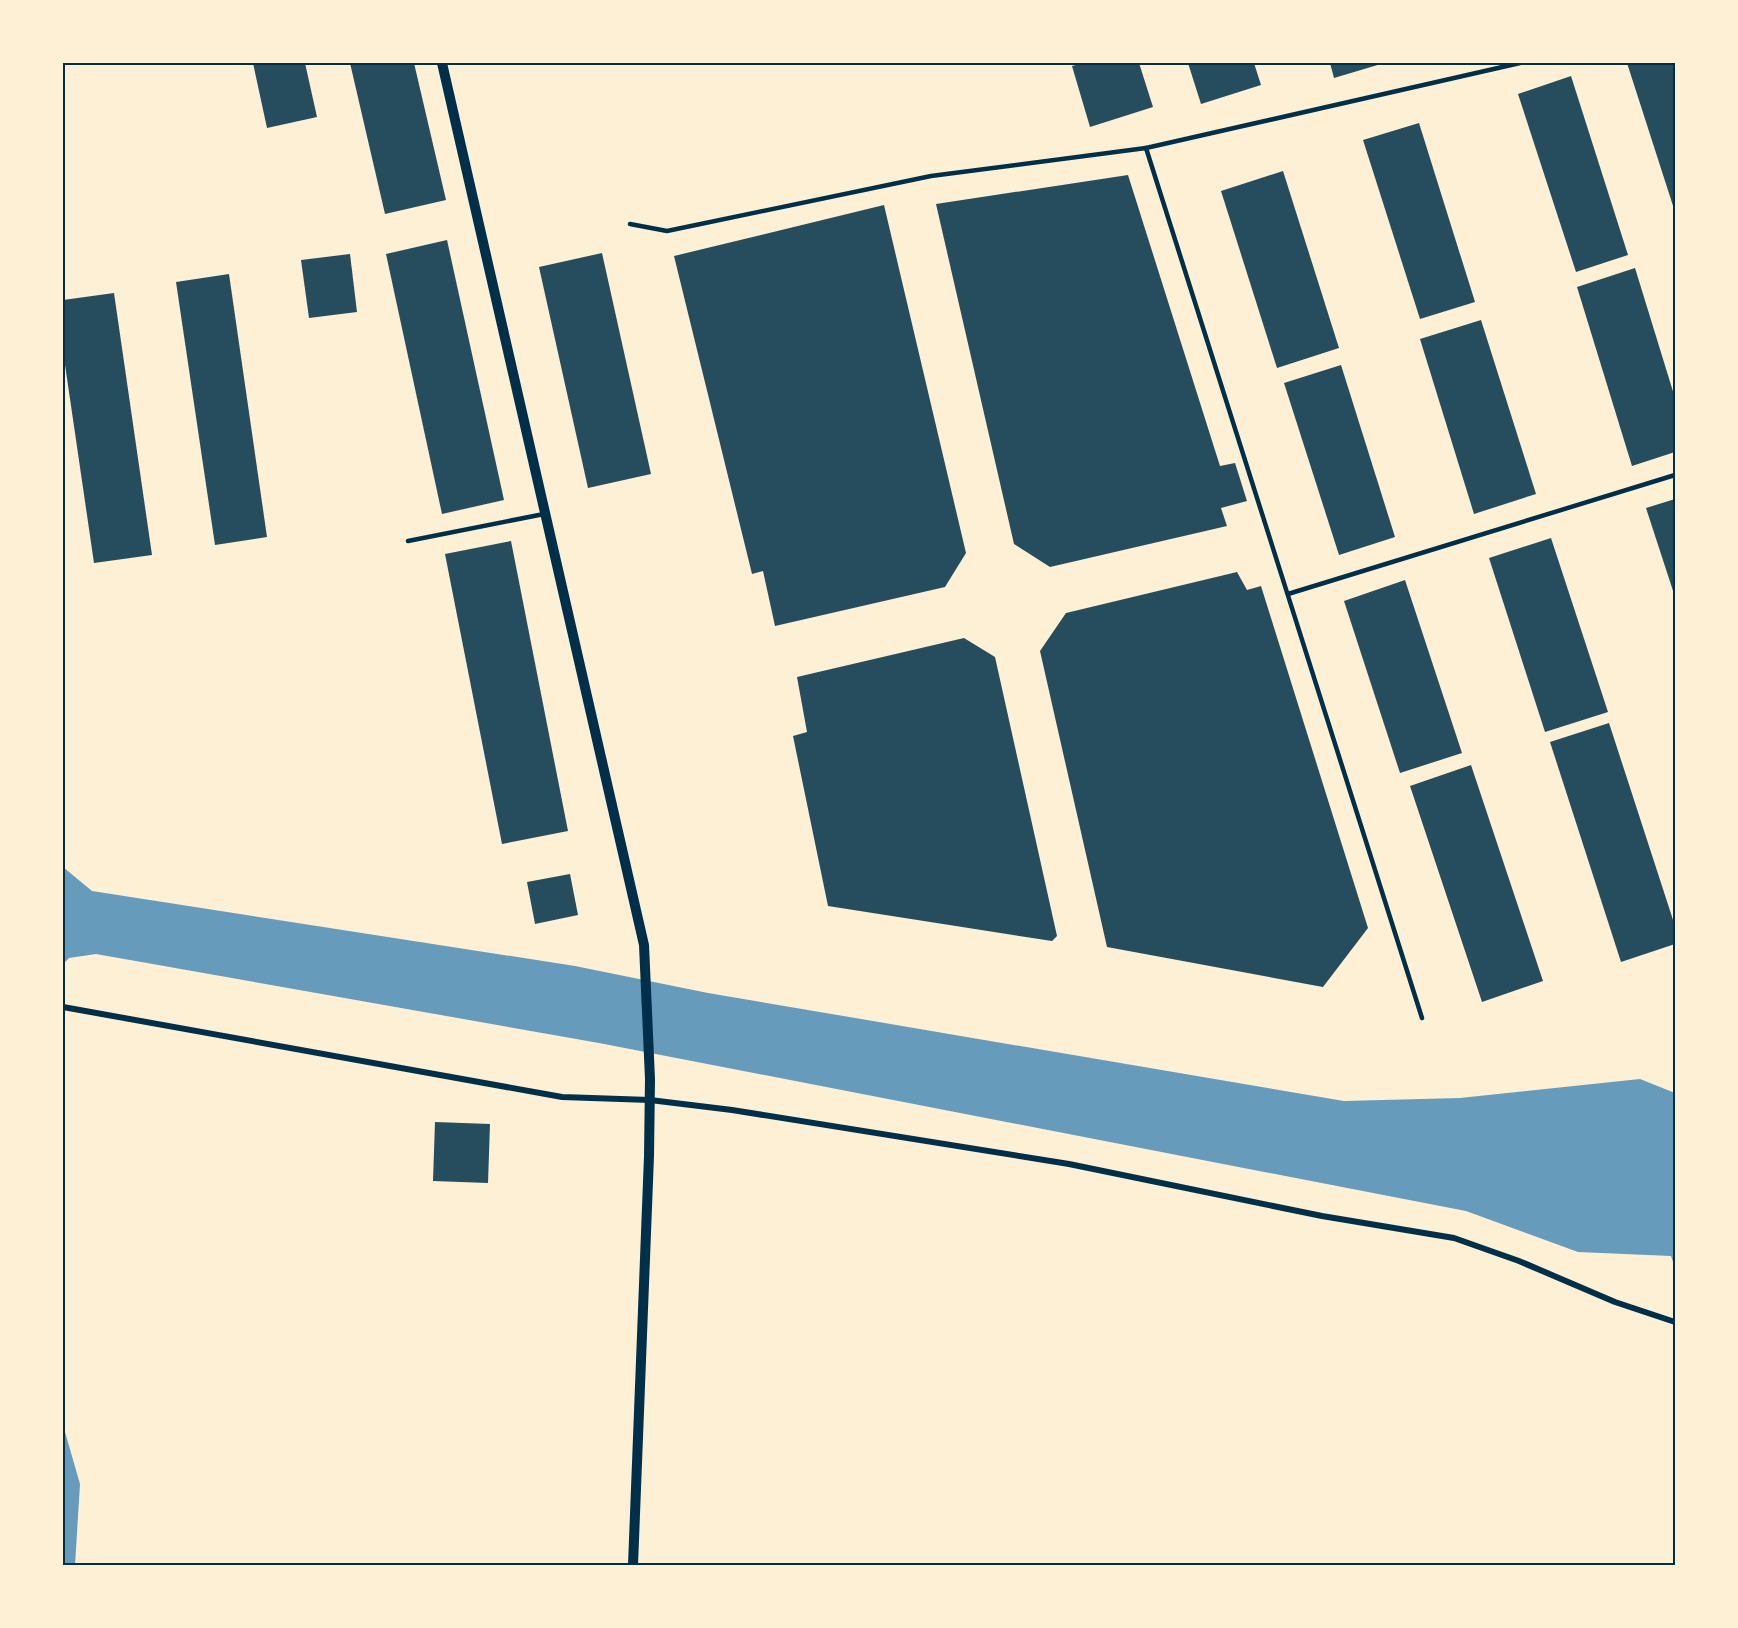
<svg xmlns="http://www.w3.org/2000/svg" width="1738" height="1628" viewBox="0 0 1738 1628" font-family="Mulish,sans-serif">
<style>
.water{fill:#669bbc}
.building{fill:#264d5e}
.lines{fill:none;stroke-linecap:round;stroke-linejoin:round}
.service{stroke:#003049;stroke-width:4.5}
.minor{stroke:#003049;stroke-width:6}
.tertiary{stroke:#003049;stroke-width:10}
.neatline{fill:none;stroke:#003049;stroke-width:2}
</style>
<rect width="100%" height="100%" fill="#fdf0d5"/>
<g class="water">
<path d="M63 867 92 891 575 966 708 993 1344 1101 1460 1098 1640 1079 1675 1093V1268L1671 1256 1578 1252 1466 1211 599 1043 96 954 69 958 63 964Z"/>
<path d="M63 1425 80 1484 75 1565H63Z"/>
</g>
<g class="building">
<path d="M253 63H305L317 117 267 128Z"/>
<path d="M350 63H414L446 200 385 214Z"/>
<path d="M1083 63H1139L1153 107 1090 127 1072 66Z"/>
<path d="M1188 63H1254L1261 85 1201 104Z"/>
<path d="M1330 63H1381V64L1334 78Z"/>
<path d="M1627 63H1675V212Z"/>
<path d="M1571 76 1628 255 1576 272 1518 94Z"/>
<path d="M1419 123 1475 302 1420 319 1363 140Z"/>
<path d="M1283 171 1339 348 1277 368 1221 191Z"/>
<path d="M1128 175 1220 466 1235 463 1247 501 1221 508 1227 526 1050 567 1014 544 936 204Z"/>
<path d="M884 205 966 553 945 587 775 626 763 571 752 574 674 256Z"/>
<path d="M447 240 504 500 442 514 386 254Z"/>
<path d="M602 253 651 474 588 488 539 267Z"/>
<path d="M350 254 357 312 309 318 301 260Z"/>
<path d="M1635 268 1675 398V452L1632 466 1577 287Z"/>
<path d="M229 274 267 537 215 545 176 282Z"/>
<path d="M114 293 152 555 94 563 63 351V300Z"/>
<path d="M1481 320 1536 494 1474 514 1420 339Z"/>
<path d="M1341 365 1395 537 1339 555 1284 383Z"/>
<path d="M1675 499V597L1646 508Z"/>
<path d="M1551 538 1608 712 1545 732 1489 558Z"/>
<path d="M511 541 568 831 502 844 445 554Z"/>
<path d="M1237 572 1247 590 1261 586 1368 928 1323 987 1107 947 1040 651 1066 613Z"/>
<path d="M1405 580 1462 753 1400 773 1344 601Z"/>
<path d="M964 638 995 657 1057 936 1052 941 828 906 793 736 807 732 797 677Z"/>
<path d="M1609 723 1675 926V944L1621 962 1550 742Z"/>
<path d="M1471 765 1543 981 1482 1002 1410 786Z"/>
<path d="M570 874 578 915 535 924 527 882Z"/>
<path d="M435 1122 490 1124 488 1183 433 1181Z"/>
</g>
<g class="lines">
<g class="service">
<path d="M630 224 667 231 931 176 1146 148"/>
<path d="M408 541 544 514"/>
<path d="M1288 594 1675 475"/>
<path d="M1422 1018 1146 148 1520 63"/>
</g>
<path class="minor" d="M63 1007 562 1097 650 1100 732 1110 1069 1164 1322 1216 1454 1238 1519 1261 1615 1302 1675 1322"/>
<path class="tertiary" d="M442 63 644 945 650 1079 649 1156 633 1565"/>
</g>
<rect width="1738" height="1628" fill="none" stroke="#fdf0d5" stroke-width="129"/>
<rect x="64" y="64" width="1610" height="1500" class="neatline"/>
</svg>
